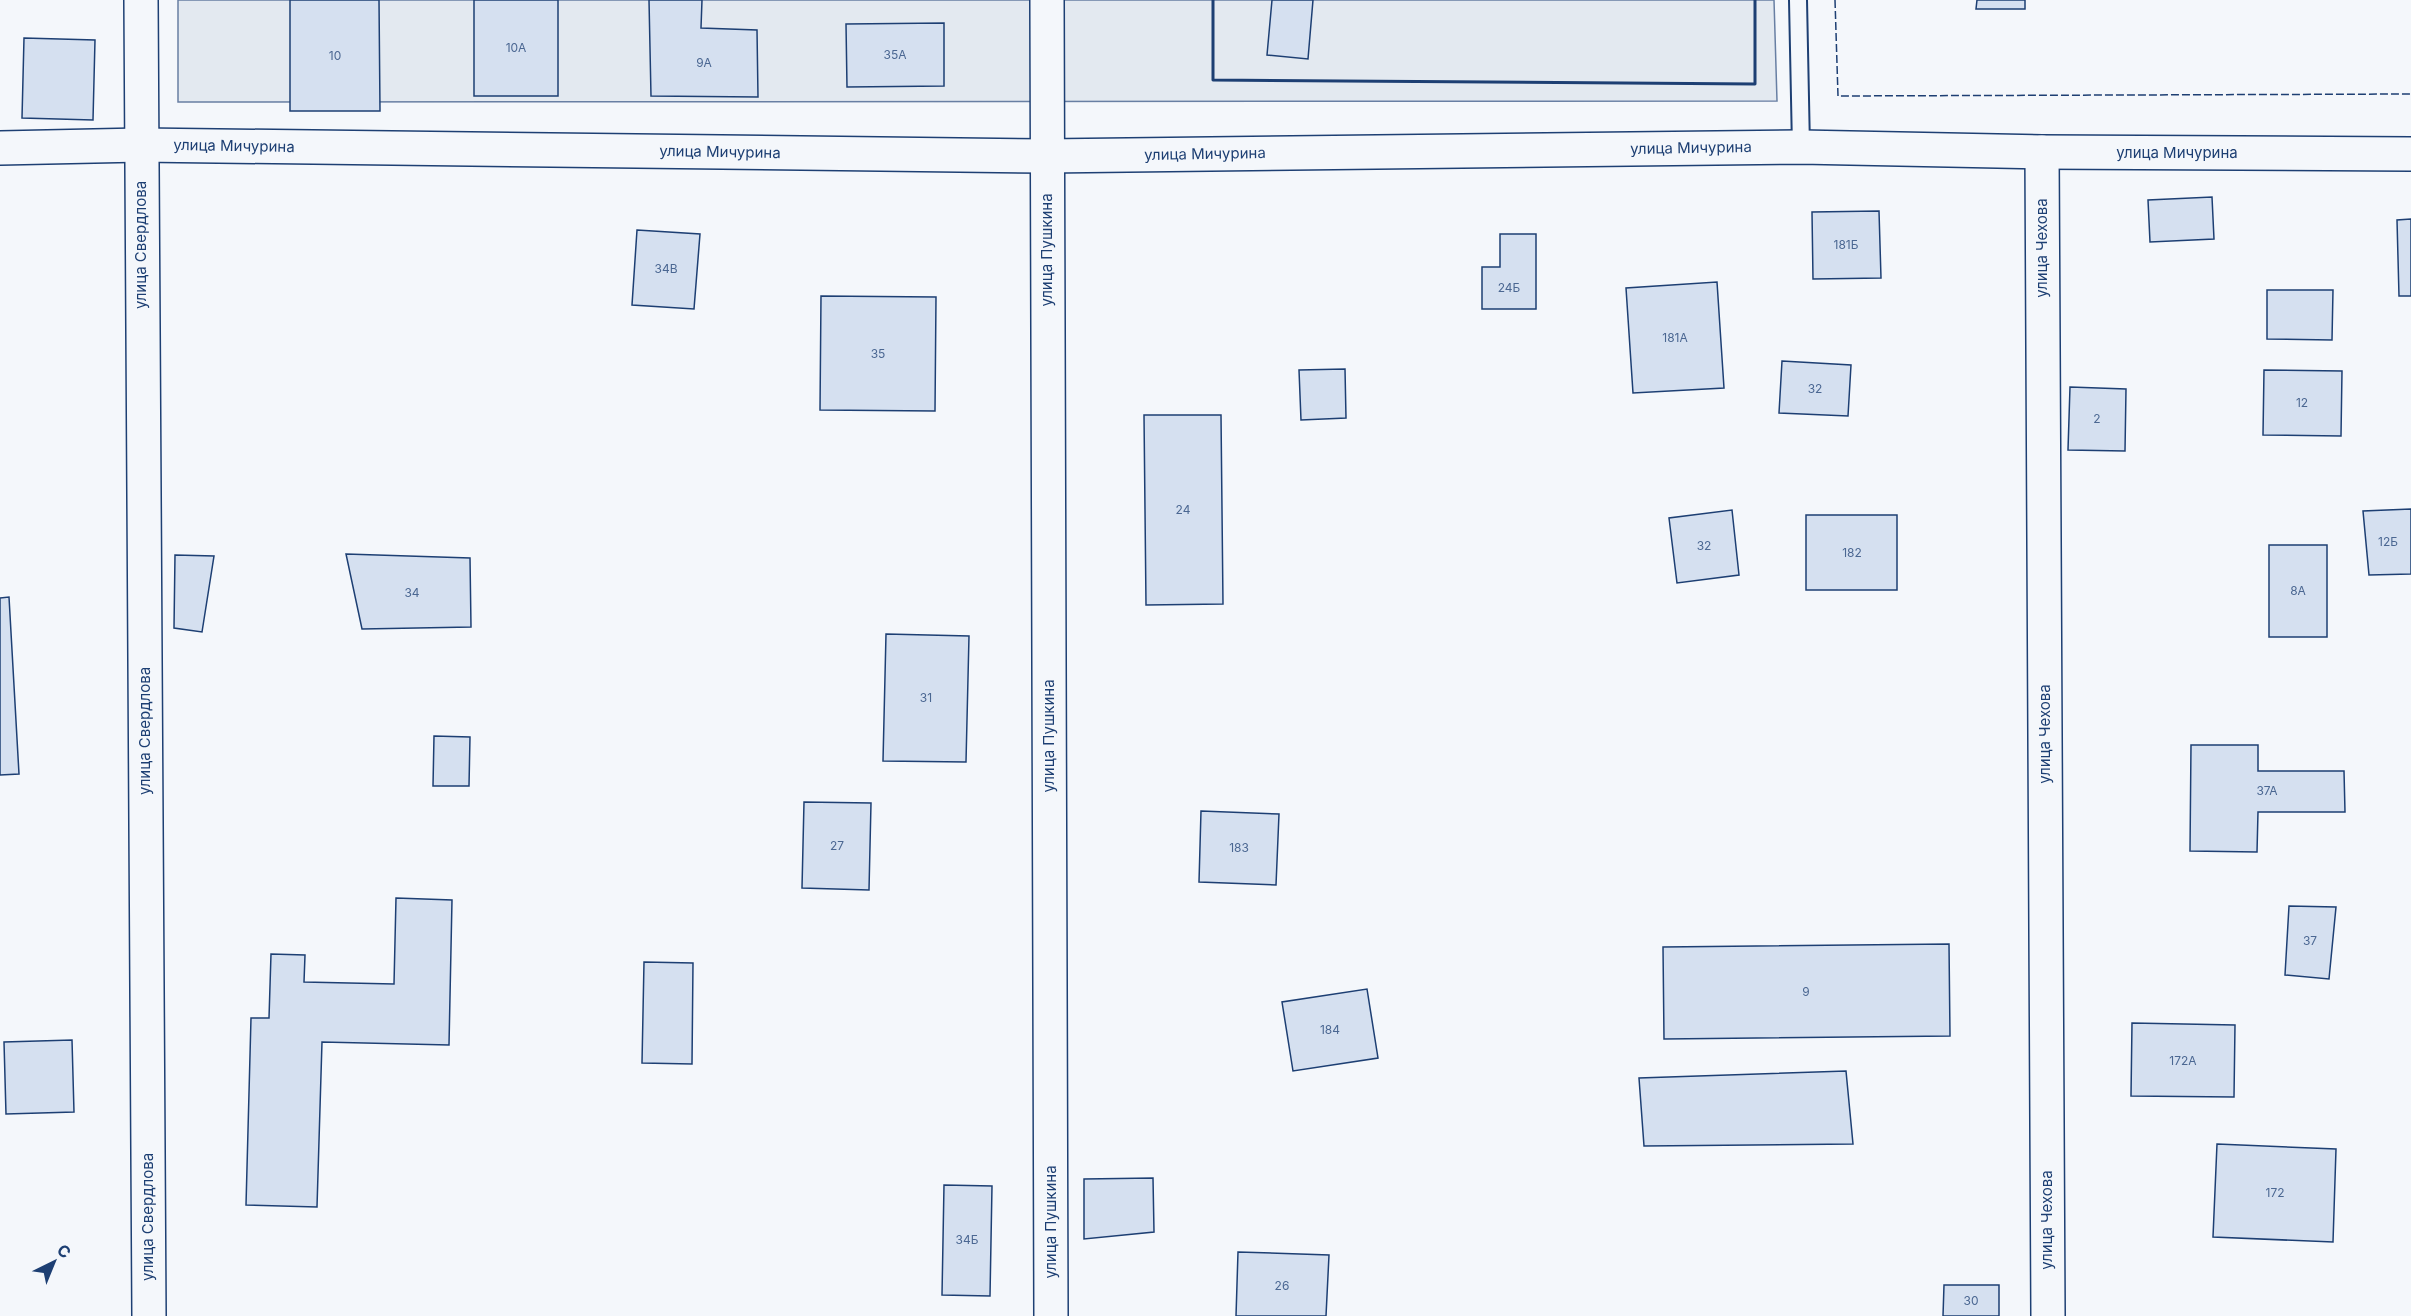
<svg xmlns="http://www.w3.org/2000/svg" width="2411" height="1316" viewBox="0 0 2411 1316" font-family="Inter,sans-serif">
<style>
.green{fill:#e3e9f0;stroke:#687fa3;stroke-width:1.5}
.building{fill:#d5e0f0;stroke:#1d3f73;stroke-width:1.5}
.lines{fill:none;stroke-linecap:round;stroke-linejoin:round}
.service-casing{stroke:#1d3f73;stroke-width:20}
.minor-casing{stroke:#1d3f73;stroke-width:36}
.service{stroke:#f4f7fb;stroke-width:16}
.minor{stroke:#f4f7fb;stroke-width:33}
.fence{stroke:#1d3f73;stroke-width:1.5;stroke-dasharray:8 3;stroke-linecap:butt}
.wall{stroke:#1d3f73;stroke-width:3}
.labels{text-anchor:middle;stroke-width:4.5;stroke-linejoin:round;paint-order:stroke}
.number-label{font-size:12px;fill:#4b6792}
.street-label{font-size:15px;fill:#1d3f73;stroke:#f4f7fb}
</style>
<rect width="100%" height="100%" fill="#f4f7fb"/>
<path class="green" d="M178 0H1774L1777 101 178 102Z"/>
<g class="building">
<path d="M290 0H379L380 111H290Z"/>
<rect x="474" y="0" width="84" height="96"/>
<path d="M649 0H702L701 28 757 30 758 97 651 96Z"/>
<path d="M1272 0H1313L1308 59 1267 55Z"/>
<path d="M1977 0H2025V9H1976Z"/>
<path d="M944 23V86L847 87 846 24Z"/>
<path d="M24 38 95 40 93 120 22 118Z"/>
<path d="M2212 197 2214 239 2150 242 2148 200Z"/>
<path d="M1879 211 1881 278 1813 279 1812 212Z"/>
<path d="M2411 219V296H2399L2397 220Z"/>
<path d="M637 230 700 234 694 309 632 305Z"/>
<path d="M1500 234H1536V309H1482V267H1500Z"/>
<path d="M1717 282 1724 388 1633 393 1626 288Z"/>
<path d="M2267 290H2333L2332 340 2267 339Z"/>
<path d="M821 296 936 297 935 411 820 410Z"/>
<path d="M1782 361 1851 365 1848 416 1779 413Z"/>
<path d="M1345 369 1346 418 1301 420 1299 370Z"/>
<path d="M2264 370 2342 371 2341 436 2263 435Z"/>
<path d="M2070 387 2126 389 2125 451 2068 450Z"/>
<path d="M1144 415H1221L1223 604 1146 605Z"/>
<path d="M2411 509V574L2369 575 2363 511Z"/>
<path d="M1732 510 1739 575 1677 583 1669 518Z"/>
<rect x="1806" y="515" width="91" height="75"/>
<rect x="2269" y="545" width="58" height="92"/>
<path d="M346 554 470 558 471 627 362 629Z"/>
<path d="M175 555 214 556 202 632 174 628Z"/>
<path d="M9 597 19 774 0 775V598Z"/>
<path d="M886 634 969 636 966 762 883 761Z"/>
<path d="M434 736 470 737 469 786H433Z"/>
<path d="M2191 745H2258V771H2344L2345 812H2258L2257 852 2190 851Z"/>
<path d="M804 802 871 803 869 890 802 888Z"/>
<path d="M1201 811 1279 814 1276 885 1199 882Z"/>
<path d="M396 898 452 900 449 1045 322 1042 317 1207 246 1205 251 1018H269L271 954 305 955 304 982 394 984Z"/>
<path d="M2289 906 2336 907 2329 979 2285 975Z"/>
<path d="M1949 944 1950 1036 1664 1039 1663 947Z"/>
<path d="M644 962 693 963 692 1064 642 1063Z"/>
<path d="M1367 989 1378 1058 1293 1071 1282 1002Z"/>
<path d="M2132 1023 2235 1025 2234 1097 2131 1096Z"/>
<path d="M72 1040 74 1112 6 1114 4 1042Z"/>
<path d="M1846 1071 1853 1144 1644 1146 1639 1078Z"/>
<path d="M2217 1144 2336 1149 2333 1242 2213 1237Z"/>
<path d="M1153 1178 1154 1232 1084 1239V1179Z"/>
<path d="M944 1185 992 1186 990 1296 942 1295Z"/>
<path d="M1238 1252 1329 1255 1326 1316H1236Z"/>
<path d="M1944 1285H1999V1316H1943Z"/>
</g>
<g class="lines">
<defs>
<path id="service" d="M1798 0 1801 147"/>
<g id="minor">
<path d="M141 0 149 1316"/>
<path d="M1047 0 1051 1316"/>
<path d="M0 148 141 145 1046 156 1801 147 2042 152 2411 154"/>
<path d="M2042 152 2048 1316"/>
</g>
</defs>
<use href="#service" class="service-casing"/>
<use href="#minor" class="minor-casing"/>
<use href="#service" class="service"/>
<use href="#minor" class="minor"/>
<path class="fence" d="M1835 0 1838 96 2411 94"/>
<path class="wall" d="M1213 0V80L1755 84V0"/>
</g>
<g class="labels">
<g class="number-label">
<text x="516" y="52">10А</text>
<text x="895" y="59">35А</text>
<text x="335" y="60">10</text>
<text x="704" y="67">9А</text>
<text x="1846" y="249">181Б</text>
<text x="666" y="273">34В</text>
<text x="1509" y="292">24Б</text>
<text x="1675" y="342">181А</text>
<text x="878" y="358">35</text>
<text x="1815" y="393">32</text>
<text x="2302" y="407">12</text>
<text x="2097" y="423">2</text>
<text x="1183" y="514">24</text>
<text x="2388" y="546">12Б</text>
<text x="1704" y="550">32</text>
<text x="1852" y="557">182</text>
<text x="2298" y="595">8А</text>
<text x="412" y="597">34</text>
<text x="926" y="702">31</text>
<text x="2267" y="795">37А</text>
<text x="837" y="850">27</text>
<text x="1239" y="852">183</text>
<text x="2310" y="945">37</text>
<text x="1806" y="996">9</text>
<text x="1330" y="1034">184</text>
<text x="2183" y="1065">172А</text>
<text x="2275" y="1197">172</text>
<text x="967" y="1244">34Б</text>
<text x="1282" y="1290">26</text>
<text x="1971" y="1305">30</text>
</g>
<g class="street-label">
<text transform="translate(234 146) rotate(1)" y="5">улица Мичурина</text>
<text transform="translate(1691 148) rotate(-1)" y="5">улица Мичурина</text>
<text transform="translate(720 152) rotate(1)" y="5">улица Мичурина</text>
<text x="2177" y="158">улица Мичурина</text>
<text transform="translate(1205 154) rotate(-1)" y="5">улица Мичурина</text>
<text transform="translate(141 245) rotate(-90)" y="5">улица Свердлова</text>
<text transform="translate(2042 248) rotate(-90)" y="5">улица Чехова</text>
<text transform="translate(1047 250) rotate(-90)" y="5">улица Пушкина</text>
<text transform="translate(145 731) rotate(-90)" y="5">улица Свердлова</text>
<text transform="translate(2045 734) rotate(-90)" y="5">улица Чехова</text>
<text transform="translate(1049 736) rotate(-90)" y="5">улица Пушкина</text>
<text transform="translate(148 1217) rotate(-90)" y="5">улица Свердлова</text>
<text transform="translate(2047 1220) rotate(-90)" y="5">улица Чехова</text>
<text transform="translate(1051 1222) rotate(-90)" y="5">улица Пушкина</text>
</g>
</g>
<g transform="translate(54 1262) rotate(43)" stroke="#f4f7fb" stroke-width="4.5" paint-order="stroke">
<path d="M0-4.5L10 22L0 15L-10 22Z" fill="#1d3f73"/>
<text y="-9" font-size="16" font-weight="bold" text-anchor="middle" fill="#1d3f73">С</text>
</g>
</svg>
